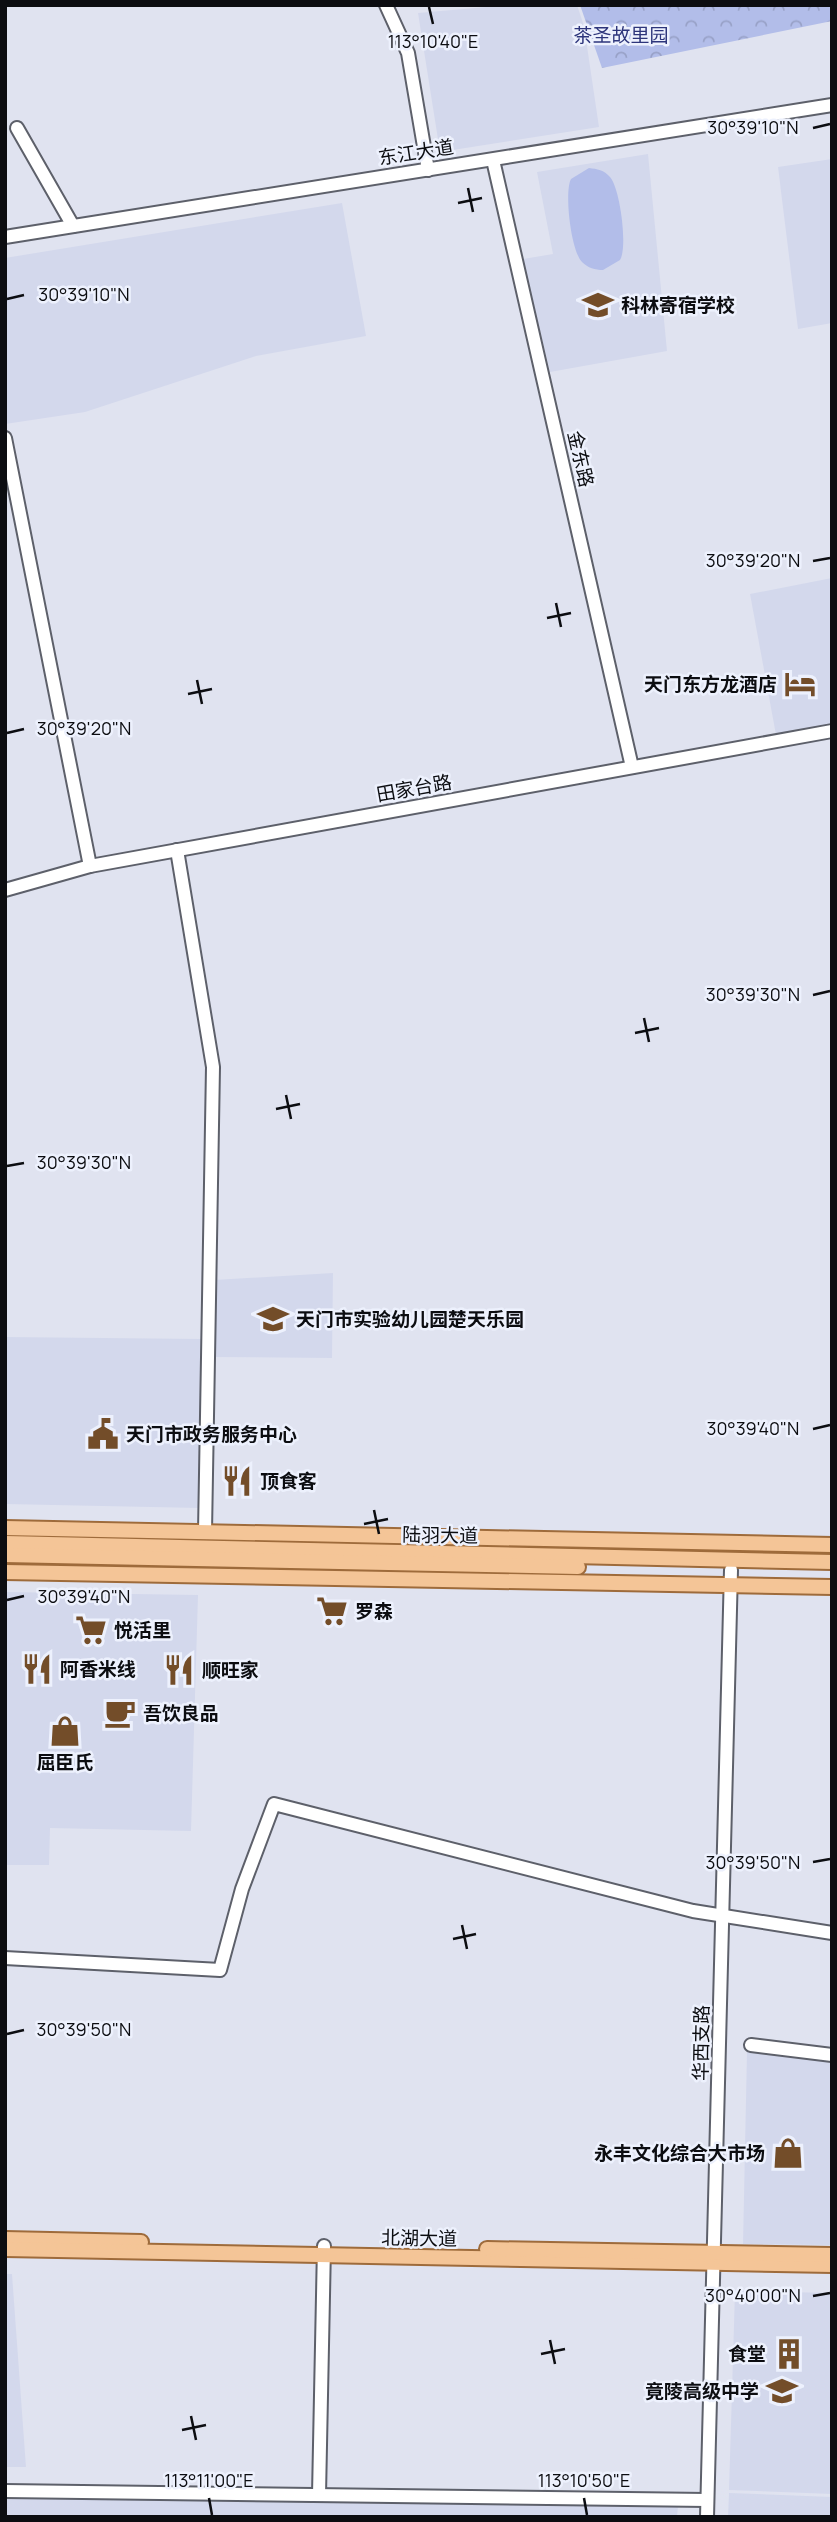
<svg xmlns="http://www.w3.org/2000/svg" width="837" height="2522" viewBox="0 0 837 2522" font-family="Manrope,'Noto Sans SC',sans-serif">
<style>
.built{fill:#d3d8ec}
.grass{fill:#b2bde9}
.park{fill:url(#park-crowns)}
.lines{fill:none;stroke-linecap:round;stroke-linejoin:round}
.minor-casing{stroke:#5d606a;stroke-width:16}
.major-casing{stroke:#9e6b3b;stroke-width:18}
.minor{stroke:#fff;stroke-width:12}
.major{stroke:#f4c597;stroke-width:14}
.ticks{fill:none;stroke:#0c0d11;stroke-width:2.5}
.labels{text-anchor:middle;stroke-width:5;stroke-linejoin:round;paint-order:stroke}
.park-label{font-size:19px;fill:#2d357b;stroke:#edf1fd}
.street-label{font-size:19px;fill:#0c0d11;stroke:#edf1fd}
.poi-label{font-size:19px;font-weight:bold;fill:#0c0d11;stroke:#edf1fd;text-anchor:start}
.ticks-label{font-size:18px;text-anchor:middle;fill:#0c0d11;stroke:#edf1fd;stroke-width:5;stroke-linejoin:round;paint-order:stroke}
</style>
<defs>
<pattern id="park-crowns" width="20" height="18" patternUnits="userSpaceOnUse" patternTransform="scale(1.75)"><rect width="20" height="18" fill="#b2bde9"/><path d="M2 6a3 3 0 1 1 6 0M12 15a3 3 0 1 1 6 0" fill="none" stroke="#98a1c7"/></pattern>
</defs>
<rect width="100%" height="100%" fill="#e0e3f0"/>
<g class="built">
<path d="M509 5H577L584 26 599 127 440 152 418 13Z"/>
<path d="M648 154 667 351 550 372 523 259 553 254 537 172Z"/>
<path d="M832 159V323L798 329 778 167Z"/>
<path d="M342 203 366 336 256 356 85 412 5 424V258Z"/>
<path d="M832 578V725L776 735 750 594Z"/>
<path d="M333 1273 332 1358 212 1357 214 1280Z"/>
<path d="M5 1337 201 1339 200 1508 5 1504Z"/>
<path d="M5 1592 198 1595 191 1831 50 1828 49 1865H5Z"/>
<path d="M747 2051 832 2062V2245L743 2244Z"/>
<path d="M5 2274H12L26 2467H5Z"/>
<path d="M735 2291 832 2293V2494L729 2490Z"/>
<path d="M729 2493 832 2497V2517H728Z"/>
<path d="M5 2497 678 2506 677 2517H5Z"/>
</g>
<path class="grass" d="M589 168C597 169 604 170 610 177 620 188 628 247 620 260L603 270C595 270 588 268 582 262 571 251 564 192 571 179Z"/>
<path class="park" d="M580 5H832V21L602 68Z"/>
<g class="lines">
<defs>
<g id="minor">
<path d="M386 5 408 53 428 170"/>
<path d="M17 128 73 226"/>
<path d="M493 160 632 767"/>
<path d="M5 237 832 105"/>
<path d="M5 438 90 866"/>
<path d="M177 850 213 1067 205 1532"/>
<path d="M5 890 90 866 832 731"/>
<path d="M5 1958 220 1970 242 1889 274 1804 693 1911 832 1933"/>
<path d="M751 2045 832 2055"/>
<path d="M5 2491 707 2500"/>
<path d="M319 2495 324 2246"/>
<path d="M707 2517 731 1570"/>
</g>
<g id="major">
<path d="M5 1528 832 1545"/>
<path d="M5 1543 832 1562"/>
<path d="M5 1555 578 1567"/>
<path d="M5 1572 832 1587"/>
<path d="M5 2239 141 2242"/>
<path d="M5 2249 832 2265"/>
<path d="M487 2249 832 2255"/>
</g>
</defs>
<use href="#minor" class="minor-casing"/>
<use href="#major" class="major-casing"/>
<use href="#minor" class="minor"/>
<use href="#major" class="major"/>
</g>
<path class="ticks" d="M429 7 433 24M813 128 830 124M468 188 473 212M458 203 482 198M7 299 24 295M813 561 830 558M556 603 561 627M547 618 571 613M197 680 202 704M188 694 212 689M7 733 24 729M813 995 830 991M644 1018 649 1042M635 1033 659 1028M286 1095 291 1119M276 1109 300 1104M7 1166 24 1163M813 1429 830 1425M374 1510 379 1534M364 1524 388 1519M7 1600 24 1596M813 1862 830 1859M462 1925 467 1949M453 1939 476 1934M7 2034 24 2030M813 2296 830 2293M550 2340 555 2364M541 2354 565 2349M191 2416 196 2440M182 2430 206 2425M209 2498 212 2515M584 2498 587 2515"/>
<defs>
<symbol id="school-bare" viewBox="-9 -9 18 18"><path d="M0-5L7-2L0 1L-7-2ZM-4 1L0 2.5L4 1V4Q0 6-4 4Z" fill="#734d29" stroke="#edf1fd" stroke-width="2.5" paint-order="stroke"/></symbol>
<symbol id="hotel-bare" viewBox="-9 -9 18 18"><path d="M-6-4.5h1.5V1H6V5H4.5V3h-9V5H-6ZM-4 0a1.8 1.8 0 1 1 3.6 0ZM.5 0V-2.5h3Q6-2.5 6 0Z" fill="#734d29" stroke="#edf1fd" stroke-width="2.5" paint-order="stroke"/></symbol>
<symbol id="civic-bare" viewBox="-9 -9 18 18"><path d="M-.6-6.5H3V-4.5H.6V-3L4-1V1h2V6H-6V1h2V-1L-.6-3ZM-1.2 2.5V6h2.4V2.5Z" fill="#734d29" stroke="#edf1fd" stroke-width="2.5" paint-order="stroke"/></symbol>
<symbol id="restaurant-bare" viewBox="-9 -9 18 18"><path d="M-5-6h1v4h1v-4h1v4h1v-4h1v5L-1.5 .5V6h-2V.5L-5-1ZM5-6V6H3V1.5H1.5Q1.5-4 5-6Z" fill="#734d29" stroke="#edf1fd" stroke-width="2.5" paint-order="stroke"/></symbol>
<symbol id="supermarket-bare" viewBox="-9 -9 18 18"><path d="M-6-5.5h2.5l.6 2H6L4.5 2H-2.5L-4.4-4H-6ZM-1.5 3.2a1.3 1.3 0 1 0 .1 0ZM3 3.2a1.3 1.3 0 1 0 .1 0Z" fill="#734d29" stroke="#edf1fd" stroke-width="2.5" paint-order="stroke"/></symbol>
<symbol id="cafe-bare" viewBox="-9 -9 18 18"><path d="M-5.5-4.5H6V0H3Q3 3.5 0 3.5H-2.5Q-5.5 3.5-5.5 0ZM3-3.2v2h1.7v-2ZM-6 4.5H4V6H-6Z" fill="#734d29" stroke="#edf1fd" stroke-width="2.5" paint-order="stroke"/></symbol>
<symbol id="shop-bare" viewBox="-9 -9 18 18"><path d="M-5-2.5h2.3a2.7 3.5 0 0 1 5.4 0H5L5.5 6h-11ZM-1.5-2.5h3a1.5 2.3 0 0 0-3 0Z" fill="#734d29" stroke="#edf1fd" stroke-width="2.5" paint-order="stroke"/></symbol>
<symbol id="building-bare" viewBox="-9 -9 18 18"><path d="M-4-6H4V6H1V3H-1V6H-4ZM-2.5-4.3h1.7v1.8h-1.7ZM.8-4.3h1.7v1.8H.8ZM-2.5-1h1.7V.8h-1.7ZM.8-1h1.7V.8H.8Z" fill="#734d29" stroke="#edf1fd" stroke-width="2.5" paint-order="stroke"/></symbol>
</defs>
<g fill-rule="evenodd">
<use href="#school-bare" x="576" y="283" width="44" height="44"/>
<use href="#hotel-bare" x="778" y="662" width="44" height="44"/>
<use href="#school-bare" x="251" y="1297" width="44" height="44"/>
<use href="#civic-bare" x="81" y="1412" width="44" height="44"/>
<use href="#restaurant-bare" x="215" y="1459" width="44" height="44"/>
<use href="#supermarket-bare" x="310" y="1589" width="44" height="44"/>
<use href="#supermarket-bare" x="69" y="1608" width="44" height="44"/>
<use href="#restaurant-bare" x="15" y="1647" width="44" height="44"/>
<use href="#restaurant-bare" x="157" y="1648" width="44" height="44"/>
<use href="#cafe-bare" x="98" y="1691" width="44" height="44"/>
<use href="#shop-bare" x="43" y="1709" width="44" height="44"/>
<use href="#shop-bare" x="766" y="2131" width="44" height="44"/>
<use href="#building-bare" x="767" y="2332" width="44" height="44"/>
<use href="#school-bare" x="760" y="2369" width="44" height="44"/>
</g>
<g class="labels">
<g class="park-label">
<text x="621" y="42">茶圣故里园</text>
</g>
<g class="street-label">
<text transform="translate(416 152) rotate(-9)" y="7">东江大道</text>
<text transform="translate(581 459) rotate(77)" y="7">金东路</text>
<text transform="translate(414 788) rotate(-10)" y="7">田家台路</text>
<text transform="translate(440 1535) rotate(1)" y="7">陆羽大道</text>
<text transform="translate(701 2043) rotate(-89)" y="7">华西支路</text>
<text transform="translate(419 2238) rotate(1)" y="7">北湖大道</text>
</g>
<g class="poi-label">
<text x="621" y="312">科林寄宿学校</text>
<text x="777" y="691" text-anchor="end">天门东方龙酒店</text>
<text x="296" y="1326">天门市实验幼儿园楚天乐园</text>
<text x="126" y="1441">天门市政务服务中心</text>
<text x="260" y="1488">顶食客</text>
<text x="355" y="1618">罗森</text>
<text x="114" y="1637">悦活里</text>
<text x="60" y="1676">阿香米线</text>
<text x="202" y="1677">顺旺家</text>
<text x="143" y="1720">吾饮良品</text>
<text x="65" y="1769" text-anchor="middle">屈臣氏</text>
<text x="765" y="2160" text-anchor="end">永丰文化综合大市场</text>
<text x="766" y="2361" text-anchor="end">食堂</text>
<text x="759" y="2398" text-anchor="end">竟陵高级中学</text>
</g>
</g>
<g class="ticks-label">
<text x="433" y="48">113°10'40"E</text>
<text x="753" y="134">30°39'10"N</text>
<text x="84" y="301">30°39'10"N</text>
<text x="753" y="567">30°39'20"N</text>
<text x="84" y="735">30°39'20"N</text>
<text x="753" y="1001">30°39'30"N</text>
<text x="84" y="1169">30°39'30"N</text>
<text x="753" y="1435">30°39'40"N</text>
<text x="84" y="1603">30°39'40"N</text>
<text x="753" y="1869">30°39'50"N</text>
<text x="84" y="2036">30°39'50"N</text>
<text x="753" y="2302">30°40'00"N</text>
<text x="209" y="2487">113°11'00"E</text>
<text x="584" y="2487">113°10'50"E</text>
</g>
<rect width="837" height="2522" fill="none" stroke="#0c0d11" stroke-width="14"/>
</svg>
